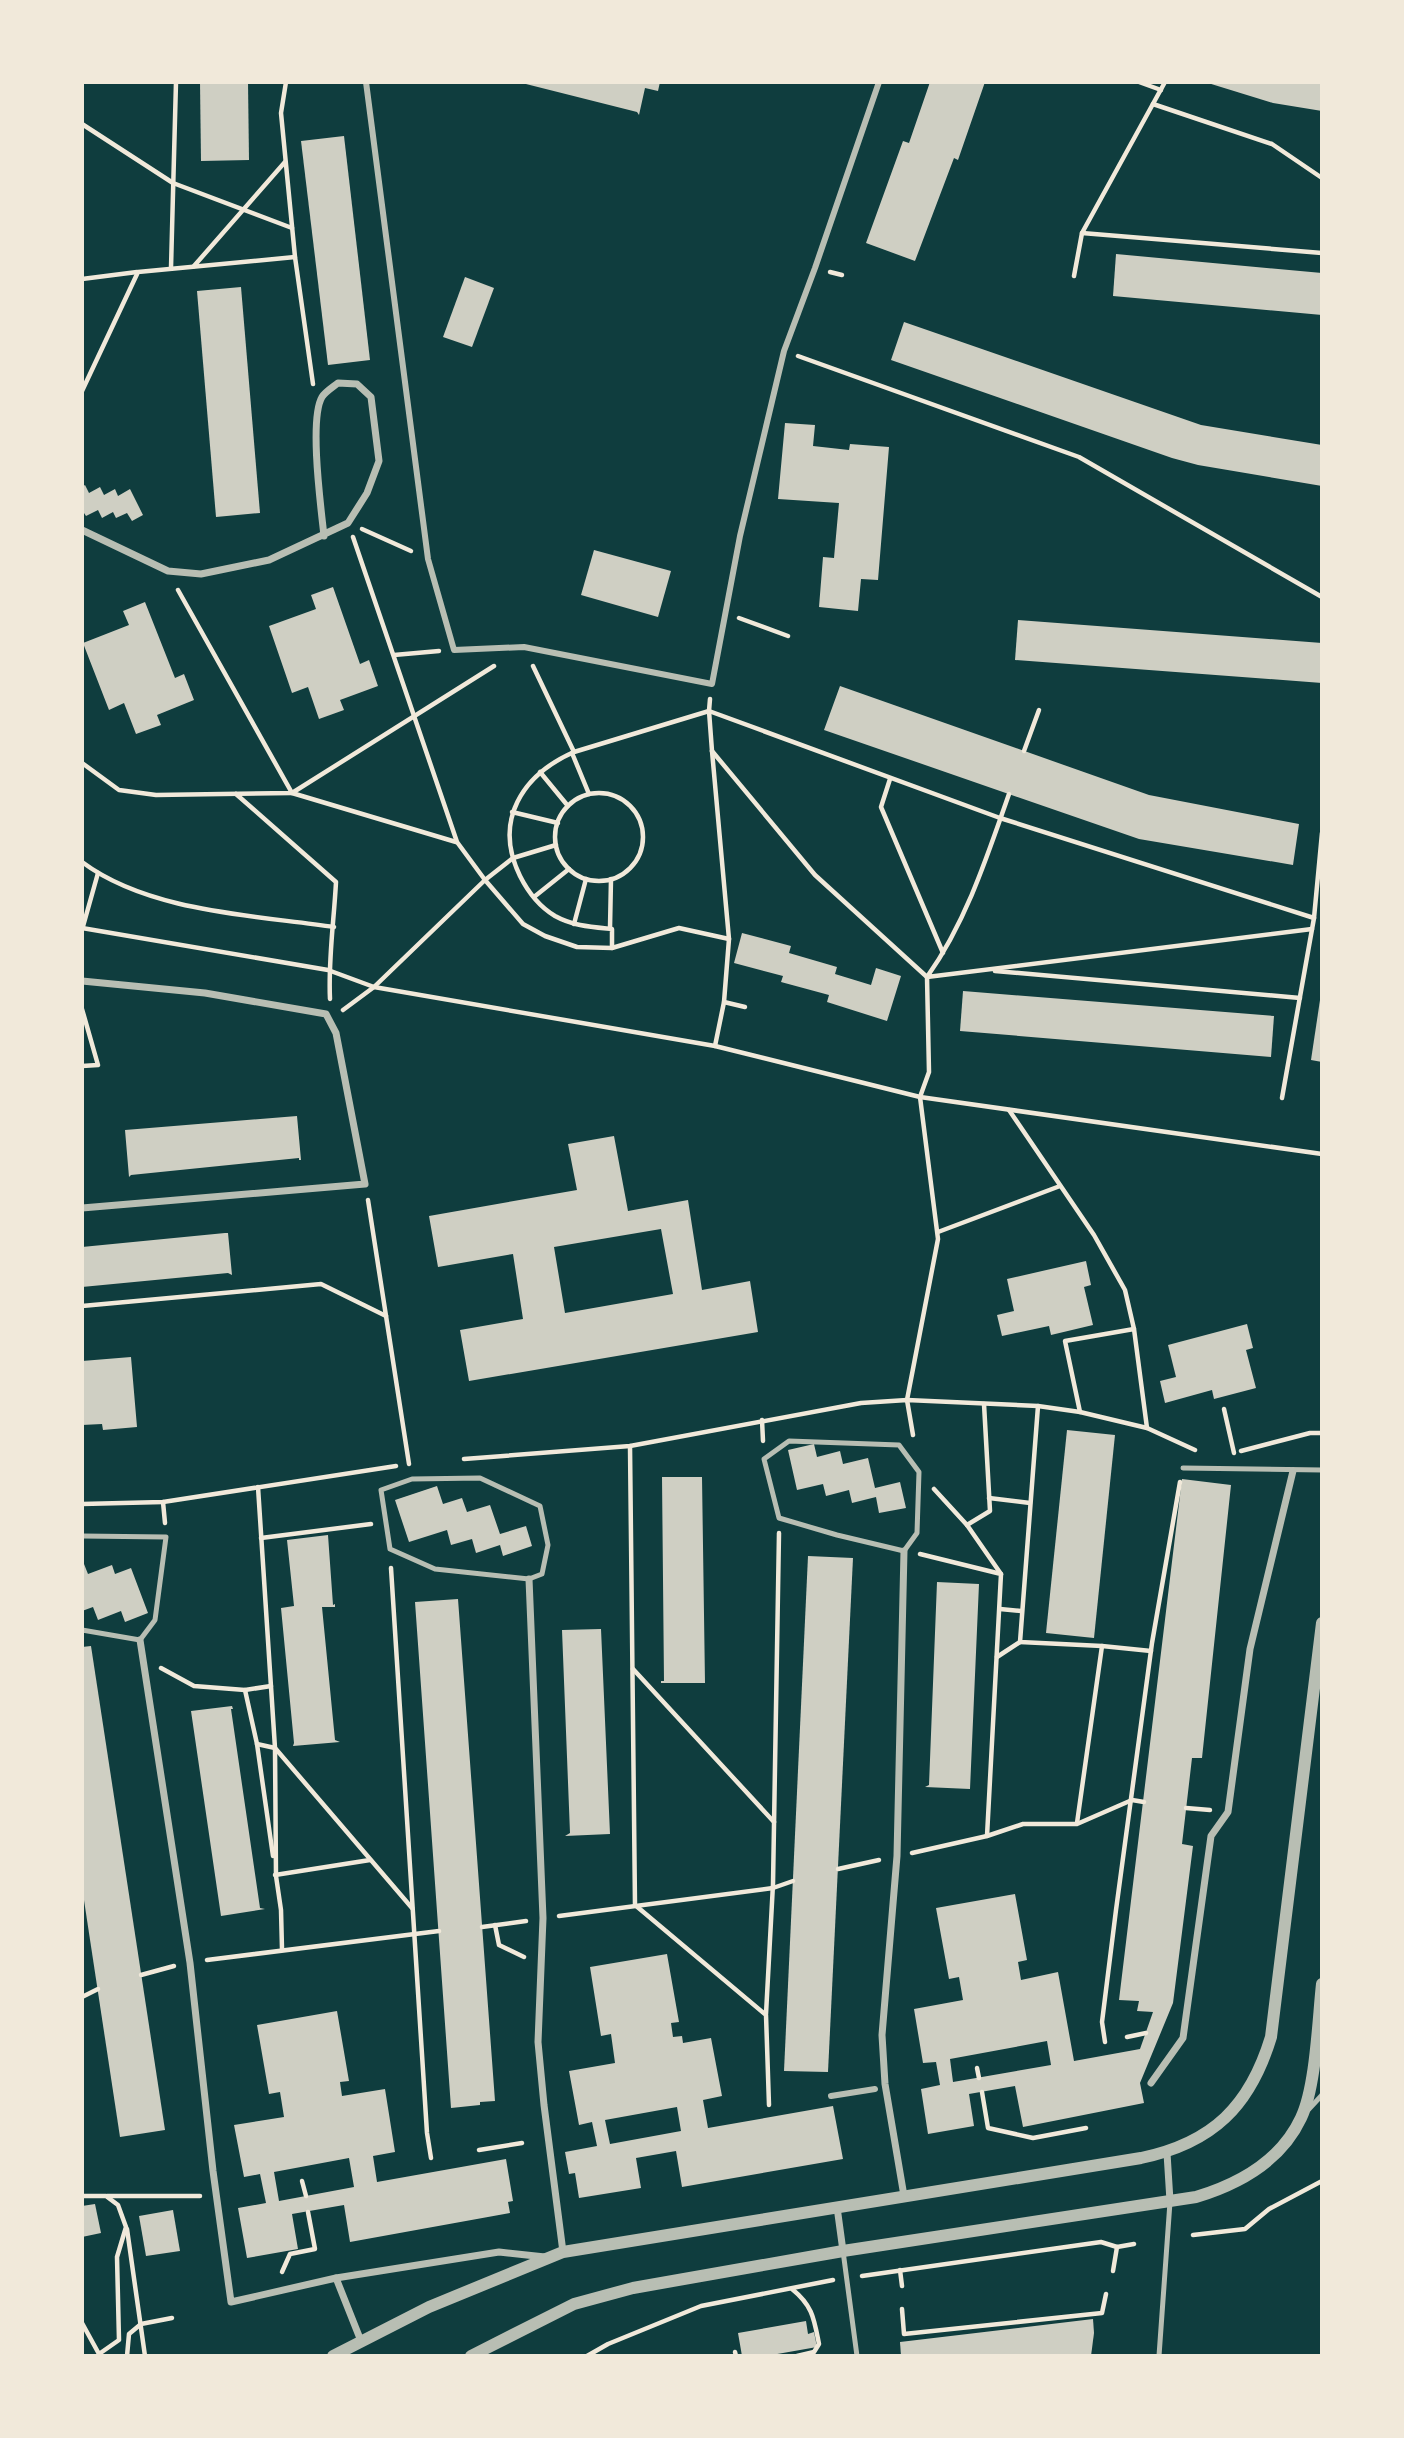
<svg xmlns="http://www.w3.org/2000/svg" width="1404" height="2438" viewBox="0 0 1404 2438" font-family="Figtree,sans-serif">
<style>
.building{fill:#cfcfc3;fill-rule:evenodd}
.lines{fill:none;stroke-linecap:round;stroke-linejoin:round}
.path{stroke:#f1e9da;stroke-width:4.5}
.service{stroke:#b8beb3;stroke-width:5}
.pedestrian{stroke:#b8beb3;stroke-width:6}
.minor{stroke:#b8beb3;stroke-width:7}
.tertiary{stroke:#b8beb3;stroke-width:12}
</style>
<rect width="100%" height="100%" fill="#0f3d3e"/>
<g class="building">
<path d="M200 82H248L249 160 201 161Z"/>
<path d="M518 82H660L658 91 645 88 639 115 637 112Z"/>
<path d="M930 82H985L958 160 954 158 915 261 866 243 903 141 909 143Z"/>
<path d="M1322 82V111L1273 103 1208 83Z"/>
<path d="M344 136 370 360 328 365 301 141Z"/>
<path d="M1116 254 1322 273V315L1113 296Z"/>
<path d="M465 277 494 288 472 347 443 337Z"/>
<path d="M241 287 260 513 216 517 197 291Z"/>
<path d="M904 322 1201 425 1322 445V486L1198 465 1172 458 891 360Z"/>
<path d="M785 423 815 425 813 446 849 450 850 444 889 447 878 580 861 579 858 611 819 607 823 557 834 558 839 503 778 499Z"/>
<path d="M85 485 89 493 100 487 104 495 115 489 118 496 130 489 143 515 132 521 127 513 116 518 113 512 102 518 98 510 86 516 82 510V487Z"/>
<path d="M594 550 671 571 658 617 581 595Z"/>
<path d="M333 587 360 664 369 660 378 686 340 700 344 710 319 719 308 687 292 693 269 626 316 609 311 595Z"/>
<path d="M145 602 175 678 184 674 194 700 157 715 161 725 136 734 124 703 109 710 83 643 129 625 123 611Z"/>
<path d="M1018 620 1322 643V683L1015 660Z"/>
<path d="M840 686 1149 795 1299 824 1293 865 1139 839 824 730Z"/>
<path d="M742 933 791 946 789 953 837 967 835 974 871 985 876 968 901 976 887 1021 827 1002 829 995 781 982 783 976 734 963Z"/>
<path d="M963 991 1274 1016 1271 1057 960 1031Z"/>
<path d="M1320 1000H1322V1062L1311 1060Z"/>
<path d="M297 1116 301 1160H299V1158L131 1175 129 1177 125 1130Z"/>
<path d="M614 1136 628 1211 688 1200 702 1290 750 1281 758 1332 469 1381 460 1330 523 1319 513 1254 438 1267 429 1216 577 1190 568 1144ZM661 1229 673 1294 565 1313 554 1247Z"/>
<path d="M225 1233H228L232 1275 228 1273 82 1287V1247Z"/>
<path d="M1086 1261 1091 1285 1084 1287 1093 1325 1051 1335 1049 1326 1002 1336 997 1315 1014 1311 1007 1279Z"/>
<path d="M1247 1324 1253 1348 1246 1350 1256 1388 1214 1399 1212 1390 1165 1403 1160 1381 1176 1377 1168 1345Z"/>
<path d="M131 1357 137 1427 103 1430 102 1424 82 1425V1361Z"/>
<path d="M1067 1430 1115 1435 1094 1638 1046 1633Z"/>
<path d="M814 1444 817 1457 840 1451 843 1464 868 1458 875 1488 900 1482 906 1508 879 1513 876 1497 852 1503 849 1490 826 1496 823 1484 797 1490 788 1450Z"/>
<path d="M662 1477H702L705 1683H661V1681H664Z"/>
<path d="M1182 1479 1231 1485 1202 1758H1192L1182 1844 1193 1846 1173 2003 1140 2083 1144 2103 1023 2127 1015 2086 969 2094 974 2126 928 2134 921 2089 940 2085 936 2062 923 2063 914 2009 963 2000 959 1977 949 1979 936 1908 1015 1894 1027 1960 1018 1962 1021 1980 1058 1972 1074 2061 1140 2049 1153 2012 1137 2011 1139 2001 1119 2000ZM1047 2041 1051 2065 953 2082 950 2059Z"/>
<path d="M437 1486 443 1504 462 1498 467 1512 490 1505 500 1534 526 1526 532 1546 503 1556 500 1545 476 1553 472 1539 451 1545 447 1530 409 1542 395 1500Z"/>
<path d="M328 1535 333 1605 335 1604V1607H322L335 1740 340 1742 293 1746 294 1743 281 1608 294 1606 287 1540Z"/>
<path d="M808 1556 853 1558 828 2072 784 2071Z"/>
<path d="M84 1564 88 1574 112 1565 115 1574 131 1568 148 1613 125 1622 121 1611 98 1620 93 1607 82 1611V1565Z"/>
<path d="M937 1582 979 1584 970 1789 925 1787 929 1785Z"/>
<path d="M458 1599 495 2101 480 2102V2105L451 2108 415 1602Z"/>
<path d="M601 1629 610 1834 565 1836 570 1833 562 1630Z"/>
<path d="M91 1646 165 2130 120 2137 82 1887V1647Z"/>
<path d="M232 1706 233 1709H231L260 1908 265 1909 221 1916 191 1711Z"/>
<path d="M667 1954 679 2022 671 2023 673 2037 682 2036 683 2043 711 2038 722 2096 703 2100 708 2128 833 2106 843 2159 682 2187 676 2151 636 2158 641 2188 579 2198 575 2173 569 2174 565 2152 597 2146 592 2122 579 2125 569 2071 615 2063 611 2034 601 2036 590 1967ZM677 2107 681 2131 610 2144 605 2120Z"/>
<path d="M337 2011 349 2081 340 2082 342 2096 385 2089 395 2152 373 2156 377 2182 506 2159 513 2201 508 2202 510 2213 350 2242 344 2205 292 2214 298 2249 247 2258 238 2208 266 2203 260 2174 244 2177 234 2125 284 2117 280 2092 269 2094 257 2025ZM349 2158 354 2187 279 2201 274 2172Z"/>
<path d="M95 2204 101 2233 82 2237V2206Z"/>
<path d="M173 2210 180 2251 146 2256 139 2216Z"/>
<path d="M1093 2319 1094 2333 1091 2356H901L900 2342Z"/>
<path d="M806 2321 808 2334 814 2332 817 2347 766 2356H742L738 2333Z"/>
</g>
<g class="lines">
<g class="path">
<path d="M286 82 281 113 295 257 313 384"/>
<path d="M1139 82 1161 90"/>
<path d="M1153 104 1272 144 1322 178"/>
<path d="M82 124 173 183 292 228"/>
<path d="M1082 233 1322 253"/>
<path d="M194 266 285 162"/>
<path d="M171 268 176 82"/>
<path d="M830 272 842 275"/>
<path d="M1074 276 1082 233 1165 82"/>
<path d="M82 279 137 272"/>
<path d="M798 356 1079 457 1322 597"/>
<path d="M82 391 138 272 295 257"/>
<path d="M362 529 411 551"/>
<path d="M353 537 457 842 485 880 523 924 545 936 577 947 612 948 679 928 729 939"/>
<path d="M178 590 292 793 456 842"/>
<path d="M739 618 788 636"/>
<path d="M394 655 439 651"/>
<path d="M533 666 574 752 709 711 1000 818 1314 918"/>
<path d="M710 699 709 711 712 751 729 939 724 1002 715 1046"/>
<path d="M712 751 815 875 927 977 929 1072 920 1097 938 1239 907 1400 913 1435"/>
<path d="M1024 751 1039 710"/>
<path d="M574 752C522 775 493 821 520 876 528 892 540 907 555 916 573 926 592 927 612 929V948"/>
<path d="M572 753 589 794"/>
<path d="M82 763 119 790 156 795 292 793 494 666"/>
<path d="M540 772 568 806"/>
<path d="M890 779 881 807 943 953"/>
<circle cx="599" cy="837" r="44"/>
<path d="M236 794 336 882C334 921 328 960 330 999"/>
<path d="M1009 794C987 857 966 922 927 977L1312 929"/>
<path d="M512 812 558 823"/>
<path d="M82 862C149 912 253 915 334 927"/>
<path d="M534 897 569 869"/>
<path d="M574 924 586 879"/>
<path d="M82 928 328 970 374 987 715 1046 920 1097 1322 1154"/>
<path d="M610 928 611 879"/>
<path d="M82 930 98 873"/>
<path d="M995 971 1300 998"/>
<path d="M724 1002 745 1007"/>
<path d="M82 1009 98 1065 82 1066"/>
<path d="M343 1010 374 987 485 880 513 858 556 845"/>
<path d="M1282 1098 1314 918 1322 833"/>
<path d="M1009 1110 1094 1235 1125 1290 1134 1329 1147 1428"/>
<path d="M368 1200 409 1464"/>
<path d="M938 1232 1060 1186"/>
<path d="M82 1306 321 1284 386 1316"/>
<path d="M1038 1406 1020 1642 1102 1646 1151 1651"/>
<path d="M1224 1409 1234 1453"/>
<path d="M1080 1412 1065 1341 1134 1329"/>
<path d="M762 1420 763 1441"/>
<path d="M630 1446 635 1905 766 2015 769 2105"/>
<path d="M1241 1451 1310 1433H1322"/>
<path d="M464 1459 630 1446 861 1403 907 1400 1038 1406 1080 1412 1147 1428 1195 1450"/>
<path d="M258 1487 275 1748 276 1876 281 1910 282 1949"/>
<path d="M934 1489 967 1525 1001 1574"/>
<path d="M989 1498 1030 1503"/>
<path d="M163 1502 165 1523"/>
<path d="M82 1504 163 1502 396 1466"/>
<path d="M967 1525 990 1511 984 1404"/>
<path d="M261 1538 371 1524"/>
<path d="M920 1554 1001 1574 987 1836"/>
<path d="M391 1568 427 2133 431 2158"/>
<path d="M1000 1609 1021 1611"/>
<path d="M997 1657 1020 1642"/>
<path d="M161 1668 194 1686 245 1690 271 1686"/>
<path d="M633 1669 774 1822"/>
<path d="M245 1690 257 1744 273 1856"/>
<path d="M257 1744 275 1748 412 1908"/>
<path d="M1186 1808 1210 1810"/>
<path d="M1077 1823 1102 1646"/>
<path d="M912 1853 987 1836 1023 1824H1077L1132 1800 1144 1802"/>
<path d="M838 1869 879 1860"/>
<path d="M275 1875 370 1860"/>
<path d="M559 1916 773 1888 793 1881"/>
<path d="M495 1925 499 1945 524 1957"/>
<path d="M482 1927 526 1921"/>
<path d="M207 1960 439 1931"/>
<path d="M141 1975 174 1966"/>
<path d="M82 1997 98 1989"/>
<path d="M766 2014 773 1884 779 1533"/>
<path d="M1127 2037 1146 2033"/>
<path d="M1105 2042 1102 2022 1116 1910 1152 1643 1180 1482"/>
<path d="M977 2068 979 2078"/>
<path d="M982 2092 988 2128 1033 2138 1086 2128"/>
<path d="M479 2150 522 2143"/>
<path d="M302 2181 306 2196"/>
<path d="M82 2196H106L118 2205 126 2227 117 2257 119 2340 99 2354 82 2323"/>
<path d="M107 2196H200"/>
<path d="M127 2229 145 2356"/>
<path d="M1193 2235 1245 2229 1269 2209 1322 2181"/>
<path d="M900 2270 902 2286"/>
<path d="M1113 2271 1117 2247"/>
<path d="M282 2272 290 2254 315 2249 308 2212"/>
<path d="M862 2276 1101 2242 1117 2247 1134 2244"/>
<path d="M792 2289C813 2306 814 2319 819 2344L814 2352 797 2356"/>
<path d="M902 2309 904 2334 1102 2313 1106 2294"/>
<path d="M735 2352 736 2356"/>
<path d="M127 2356 129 2334 141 2324 172 2318"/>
<path d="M587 2356 608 2344 701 2306 833 2280"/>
</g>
<g class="service">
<path d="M789 1441 899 1445 919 1472 917 1533 904 1551 837 1535 779 1518 764 1459Z"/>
<path d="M1183 1468 1322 1470"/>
<path d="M480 1478 540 1506 548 1545 542 1574 529 1579 435 1569 390 1549 381 1490 412 1479Z"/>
<path d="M82 1536 166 1537 155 1620 140 1640 82 1630"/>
<path d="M1309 2109 1322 2095"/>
<path d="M843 2251 857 2356"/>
<path d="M1159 2356 1170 2202"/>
</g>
<g class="pedestrian">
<path d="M366 82 428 559 454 650 524 647 712 684 740 536 784 351 815 268 879 82"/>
<path d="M831 2096 875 2089"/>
</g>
<g class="minor">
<path d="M82 530 168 571 201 574 269 560 348 523 367 493 379 461 371 397 357 384 338 383C333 387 325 392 322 397 309 419 321 508 324 536"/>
<path d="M82 981 205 993 326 1014 336 1033 365 1184 82 1208"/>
<path d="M904 1551 897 1856 882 2035 885 2084 904 2196"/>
<path d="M529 1579 543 1918 538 2042 544 2105 563 2252"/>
<path d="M140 1640 190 1963 213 2171 231 2302 336 2278 499 2252 545 2257"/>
<path d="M1151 2083 1183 2038 1211 1836 1228 1812 1250 1649 1293 1471"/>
<path d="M1167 2153 1170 2201"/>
<path d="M837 2207 843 2251"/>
<path d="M336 2278 361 2341"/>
</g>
<g class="tertiary">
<path d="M333 2356 429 2307 563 2252 1141 2158C1213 2143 1250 2106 1271 2037L1322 1623"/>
<path d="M471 2356 574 2304 633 2288 843 2251 1196 2197C1239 2184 1281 2161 1301 2118 1316 2087 1318 2020 1322 1984"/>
</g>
</g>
<rect width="1404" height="2438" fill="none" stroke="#f1e9da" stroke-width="168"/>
</svg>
